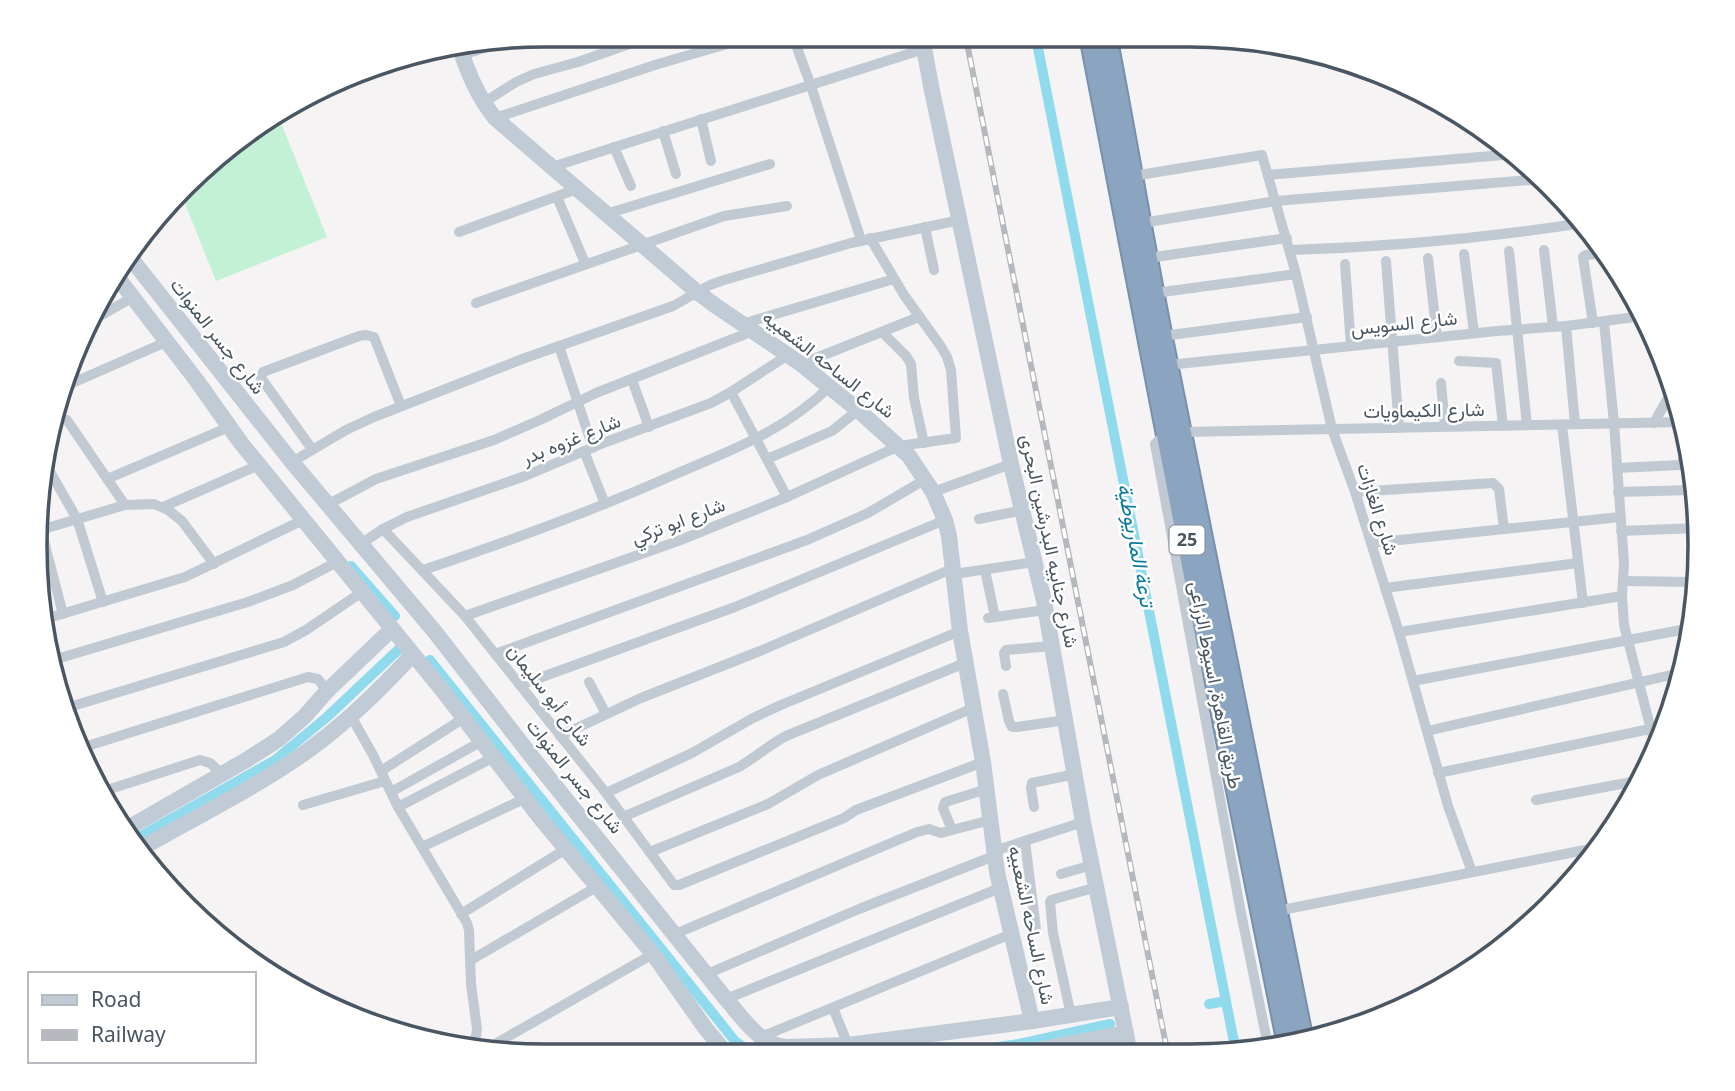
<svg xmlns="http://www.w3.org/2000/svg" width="1735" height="1091" viewBox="0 0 1735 1091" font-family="'Noto Sans',Vazirmatn,sans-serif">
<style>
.pitch{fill:#c3f1d5}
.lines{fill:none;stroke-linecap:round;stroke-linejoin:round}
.canal{stroke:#90daee;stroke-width:10}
.highway-casing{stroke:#7690ad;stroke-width:23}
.street{stroke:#c1cad2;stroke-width:10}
.secondary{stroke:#c1cbd6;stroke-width:16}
.highway{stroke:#8ba5c1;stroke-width:19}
.rail-casing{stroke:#b5b8bd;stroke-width:6}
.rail{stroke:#fff;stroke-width:3.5;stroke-dasharray:10;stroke-linecap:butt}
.labels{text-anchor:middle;stroke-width:5;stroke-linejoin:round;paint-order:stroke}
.shield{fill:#fff;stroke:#808990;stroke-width:2}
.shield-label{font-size:18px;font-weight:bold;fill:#4a5661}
.street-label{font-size:19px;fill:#4a5661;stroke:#fff}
.water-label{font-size:21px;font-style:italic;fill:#0c7c9b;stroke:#fff}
.rim{fill:none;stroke:#4a5661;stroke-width:3.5}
</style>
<rect width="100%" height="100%" fill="#f5f3f3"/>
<path class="pitch" d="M277 113 327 237 216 281 182 196 262 121Z"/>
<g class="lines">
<g class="canal">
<path d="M1036 38 1236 1052"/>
<path d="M351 566 395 616"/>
<path d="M430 660 735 1041 752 1053"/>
<path d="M132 841 275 760 327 717 399 649"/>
<path d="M1209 1004 1226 1001"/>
<path d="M951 1054 1019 1044 1110 1024"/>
</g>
<defs>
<g id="highway">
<path d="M1090 38 1200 609 1287 1042"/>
<path d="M1107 38C1128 147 1146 257 1168 366 1214 590 1257 815 1303 1039"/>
</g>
</defs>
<use href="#highway" class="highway-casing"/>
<g class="street">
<path d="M793 37 810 83 861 240"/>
<path d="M462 55 503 42"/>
<path d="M483 103 516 82 534 74 578 62 652 36"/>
<path d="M495 118 658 64 755 36"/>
<path d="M701 119 711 161"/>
<path d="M663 131 676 174"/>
<path d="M614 147 631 186"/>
<path d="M552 167 924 49"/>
<path d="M1268 175 1515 154"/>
<path d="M1133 176 1262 155 1296 274 1332 429 1355 492 1399 632 1448 806 1472 872"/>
<path d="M557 197 585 263"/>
<path d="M606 214 770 164"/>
<path d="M1142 223 1276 201 1542 179"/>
<path d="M925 227 934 270"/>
<path d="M459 232 577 189"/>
<path d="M1290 250C1389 247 1486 238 1583 223"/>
<path d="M1544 250 1553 327"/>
<path d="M1509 251 1527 425"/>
<path d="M1464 254 1474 333"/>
<path d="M1148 258 1287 238"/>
<path d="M1428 258 1437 337"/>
<path d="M1386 261 1399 428"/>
<path d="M1345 264 1351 346"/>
<path d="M1155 293 1296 274"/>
<path d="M476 303 724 216 787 206"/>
<path d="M95 319 133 297"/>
<path d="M1604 322 1614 423 1624 563 1622 596 1624 625 1656 749"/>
<path d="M1593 323 1583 257 1586 255 1605 253"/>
<path d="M742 324 894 279"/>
<path d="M1566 326 1575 424"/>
<path d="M882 332 906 356 911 364 914 398 924 443"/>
<path d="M1163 336 1307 317"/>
<path d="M559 346 593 448"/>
<path d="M1459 361 1496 363 1503 426"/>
<path d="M801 364 919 317"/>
<path d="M1168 365 1497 331 1566 326 1643 316"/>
<path d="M632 380 649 427"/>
<path d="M1441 383 1445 426"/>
<path d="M61 388 166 342"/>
<path d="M731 392 787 497"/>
<path d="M67 420 125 505"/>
<path d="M1654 423 1674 387"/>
<path d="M1562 425 1583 603"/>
<path d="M312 449 261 378 263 372 359 336 366 335 374 337 401 406"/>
<path d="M584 451 605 504"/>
<path d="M767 459 832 431 858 410"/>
<path d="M292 462 346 430 374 417 525 358 673 306 710 285 724 280 851 243 960 220"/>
<path d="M48 468 77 519 103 602"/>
<path d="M1617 468 1680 465 1684 459 1679 422"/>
<path d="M107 479 229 427"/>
<path d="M933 492 1011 464"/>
<path d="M1355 492 1493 483 1499 489 1504 529"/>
<path d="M1618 492 1693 490"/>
<path d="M327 505 376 479 494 440 540 420 596 393 753 331"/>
<path d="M163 507 259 465"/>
<path d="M979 519 1023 510"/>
<path d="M383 529 465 616 606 793 674 885H679L844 818 856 810 983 762"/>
<path d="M41 530 63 614"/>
<path d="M37 531 125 505 154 504 168 510 182 521 214 564"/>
<path d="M1621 531 1697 528"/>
<path d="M1371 543 1620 517"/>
<path d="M361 544 383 529 407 517 525 476 606 442 711 403 731 392 788 355"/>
<path d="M423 570C510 541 595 510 678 473 734 449 786 430 830 386"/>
<path d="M985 570 995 617"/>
<path d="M954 574 1035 562"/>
<path d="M1623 581 1693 582"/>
<path d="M1385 588 1578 563"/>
<path d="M465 616 678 541 787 497 899 446 956 438 951 370 947 357 940 345 904 295 870 238"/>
<path d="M988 618 1045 610"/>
<path d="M45 619 185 577 303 520"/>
<path d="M1399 632 1622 596"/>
<path d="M495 654 807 540 868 513 926 479"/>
<path d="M50 661 248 602 293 585 337 562"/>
<path d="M1006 666 1004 653 1006 650 1052 646"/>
<path d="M1413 681 1681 630"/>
<path d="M589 682 606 714"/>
<path d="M520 685 735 607 945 520"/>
<path d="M1003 694 1009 721 1012 727H1017L1066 720"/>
<path d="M66 708 284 642 306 630 362 592"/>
<path d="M351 716 373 755 398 807 467 923 469 930 471 984 477 1029 474 1050"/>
<path d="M1427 731 1671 675 1683 678"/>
<path d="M560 736 641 698 760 651 954 568"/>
<path d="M84 747 308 677 318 679 327 691"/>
<path d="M381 771 464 718"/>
<path d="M1438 773 1650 729"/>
<path d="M104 791 200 760 210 763 221 773"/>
<path d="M391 792 482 741"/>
<path d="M606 793 692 753 753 718 781 705 960 631"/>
<path d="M1536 800 1642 780"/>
<path d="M303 805 385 781"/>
<path d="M398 807 494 757"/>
<path d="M1034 807 1031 788 1032 783 1075 774"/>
<path d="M623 817 739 767C756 757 769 745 786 736L965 663"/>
<path d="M952 830 943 808 945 802 987 789"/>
<path d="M1025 841 1036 929"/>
<path d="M422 847 526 798"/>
<path d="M994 851 1083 822"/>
<path d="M650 852 768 804 818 775 973 708"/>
<path d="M1061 874 1092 865"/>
<path d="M1277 911 1600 847"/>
<path d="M461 914 566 849"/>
<path d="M675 934 917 832 929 829 941 833 990 820"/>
<path d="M471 960 598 886"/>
<path d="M707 974 859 909 994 856"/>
<path d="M726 999 1000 888"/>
<path d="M833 1008 848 1045"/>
<path d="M1071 1015 1053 933 1050 902 1051 900 1097 887"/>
<path d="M761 1037 1011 934"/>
<path d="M1268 1046 1240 908 1155 444 1167 433 1183 432 1682 422"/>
<path d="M481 1052 653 954"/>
<path d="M703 1053 717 1044"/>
</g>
<g class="secondary">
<path d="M922 37 931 86 1011 464 1044 601 1083 822 1130 1054"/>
<path d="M460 49C469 75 478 97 495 118L697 292 716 306 801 364 858 410 909 456 933 492 945 520 949 536 960 631 983 762 997 872 1032 1021"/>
<path d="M129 256 292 462 435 632 532 757 726 999C742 1017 760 1046 787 1047L848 1045 1032 1021 1121 1007"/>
<path d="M118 278 197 381 241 443 443 691 541 819 653 954 706 1029 726 1053"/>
<path d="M123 831 248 759 279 739 305 716 327 691 392 629"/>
<path d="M140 849C194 818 255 788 306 752 345 724 380 690 412 655"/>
<path d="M1015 1054 1126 1033"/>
</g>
<use href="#highway" class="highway"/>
<defs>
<path id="rail" d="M966 38 1168 1055"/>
</defs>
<use href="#rail" class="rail-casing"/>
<use href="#rail" class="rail"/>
</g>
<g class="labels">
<rect class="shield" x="1169.5" y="525.5" width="35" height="29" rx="5"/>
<g class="shield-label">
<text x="1187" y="546">25</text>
</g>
<g class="street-label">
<text transform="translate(1404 323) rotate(-6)" y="7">شارع السويس</text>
<text transform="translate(218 336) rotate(52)" y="7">شارع جسر المنوات</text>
<text transform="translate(829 364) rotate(38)" y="7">شارع الساحه الشعبيه</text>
<text transform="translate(1424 410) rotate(-1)" y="7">شارع الكيماويات</text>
<text transform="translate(571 439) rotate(-22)" y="7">شارع غزوه بدر</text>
<text transform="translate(1378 509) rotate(72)" y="7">شارع الغازات</text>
<text transform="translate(678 521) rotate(-21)" y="7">شارع ابو تركي</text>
<text transform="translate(1050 541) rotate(78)" y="7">شارع جنابيه البدرشين البحرى</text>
<text transform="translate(1216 685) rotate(79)" y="7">طريق القاهرة, اسيوط الزراعى</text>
<text transform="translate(550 695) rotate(52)" y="7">شارع أبو سليمان</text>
<text transform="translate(575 776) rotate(51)" y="7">شارع جسر المنوات</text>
<text transform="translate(1032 925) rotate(78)" y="7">شارع الساحه الشعبيه</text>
</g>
<g class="water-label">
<text transform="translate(1136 545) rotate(79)" y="7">ترعة الماريوطية</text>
</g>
</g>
<path d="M0 0H1735V1091H0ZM545 47H1190A498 498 0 0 1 1688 545V546A498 498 0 0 1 1190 1044H545A498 498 0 0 1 47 546V545A498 498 0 0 1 545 47Z" fill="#fff" fill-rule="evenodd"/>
<path class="rim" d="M545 47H1190A498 498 0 0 1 1688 545V546A498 498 0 0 1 1190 1044H545A498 498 0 0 1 47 546V545A498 498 0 0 1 545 47Z"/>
<rect x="28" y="972" width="228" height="91" fill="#ffffff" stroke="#b7bbc0" stroke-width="2"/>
<rect x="42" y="995" width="35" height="10" fill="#c1cbd6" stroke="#b7bbc0" stroke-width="2"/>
<text x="91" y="1007" font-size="21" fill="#4a5661">Road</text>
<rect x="42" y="1030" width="35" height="10" fill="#b5b8bd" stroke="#b7bbc0" stroke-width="2"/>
<text x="91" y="1042" font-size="21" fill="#4a5661">Railway</text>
</svg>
